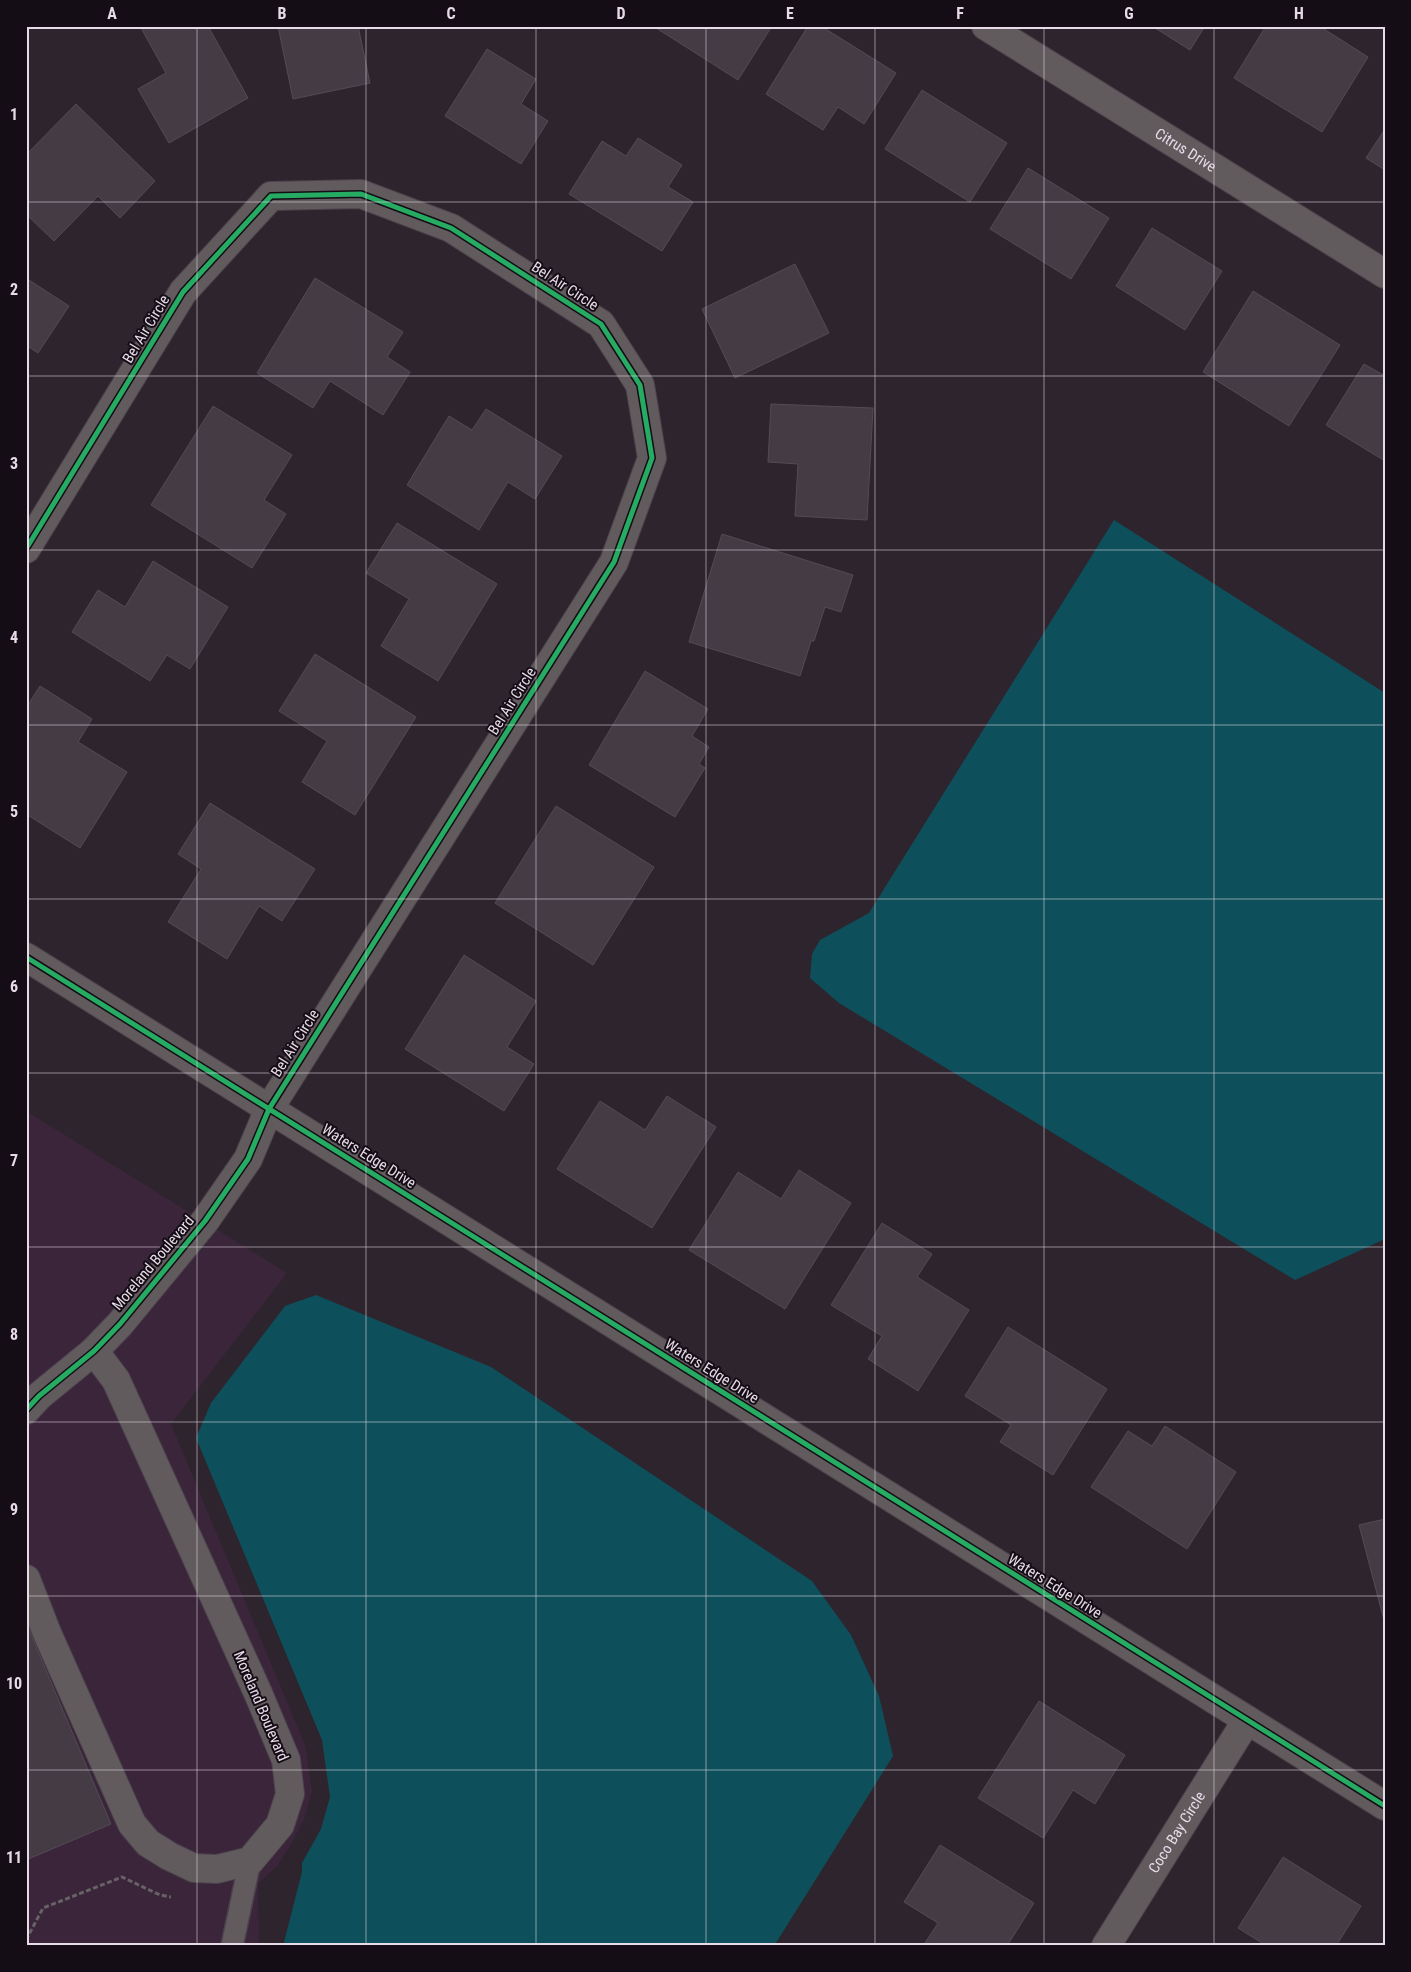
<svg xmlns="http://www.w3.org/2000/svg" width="1411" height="1972" viewBox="0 0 1411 1972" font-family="'Roboto Condensed',sans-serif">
<rect width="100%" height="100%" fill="#2e242e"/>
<!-- built -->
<polygon fill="#3a253a" points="26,1111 287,1273 171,1424 305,1745 312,1791 304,1820 291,1844 278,1865 258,1884 259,1946 26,1946"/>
<!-- water -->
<g fill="#0d505b">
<polygon points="1114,520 1385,693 1385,1239 1295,1280 839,1003 810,978 812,954 820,940 869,913"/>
<polygon points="316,1295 491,1367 812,1581 851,1635 879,1696 893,1756 774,1946 283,1946 302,1872 302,1863 321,1829 330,1797 322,1740 196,1438 211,1403 285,1306"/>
</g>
<!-- building -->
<g fill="#453b45" stroke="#534b53">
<polygon points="140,26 208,26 248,98 169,143 138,89 166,73"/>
<polygon points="278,26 358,26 370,83 293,99"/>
<polygon points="653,26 772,26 738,80"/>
<polygon points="808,26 821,26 896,73 864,124 838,107 823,130 766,94"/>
<polygon points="1152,26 1205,26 1190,50"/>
<polygon points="1266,26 1326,26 1324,29 1368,57 1322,132 1234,78"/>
<polygon points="487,49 536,79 521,104 548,121 521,164 445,116"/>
<polygon points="922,90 1007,143 970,202 885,149"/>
<polygon points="76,104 155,181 120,218 98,196 54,241 26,214 26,155"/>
<polygon points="1385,129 1385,170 1366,158"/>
<polygon points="638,138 682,165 668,187 693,202 662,251 569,194 602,141 626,156"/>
<polygon points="1028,168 1109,218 1071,279 990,229"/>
<polygon points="1152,228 1222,271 1185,330 1116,286"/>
<polygon points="795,264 829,333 735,378 702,309"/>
<polygon points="26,278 69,306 38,353 26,345"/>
<polygon points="315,278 403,332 387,357 410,372 383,415 330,381 313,408 257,373"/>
<polygon points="1253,291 1340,345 1289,426 1203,372"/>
<polygon points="1364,364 1385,376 1385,461 1326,425"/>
<polygon points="771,404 873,408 867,520 795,516 798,464 768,462"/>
<polygon points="213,406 292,455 264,500 286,514 252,568 151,505"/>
<polygon points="486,409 562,456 535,499 508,482 479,530 407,485 449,416 472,430"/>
<polygon points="397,523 497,584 438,681 381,646 409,599 366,573"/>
<polygon points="722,534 853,575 841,612 825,607 814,641 811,641 800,676 689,642"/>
<polygon points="153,561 228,607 190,669 167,655 150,681 72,632 98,590 125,607"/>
<polygon points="315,654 416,717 355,815 302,782 327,741 279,711"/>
<polygon points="645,671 708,709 692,736 709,747 699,764 705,768 675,817 589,765"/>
<polygon points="40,686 92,719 78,742 127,772 80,848 26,814 26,708"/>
<polygon points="210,803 315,869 282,921 259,906 227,959 168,922 201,869 178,854"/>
<polygon points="556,806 654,867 593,965 495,903"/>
<polygon points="464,955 536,1001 507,1047 534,1064 504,1111 405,1049"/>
<polygon points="667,1096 716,1127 652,1228 557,1169 600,1101 645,1130"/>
<polygon points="799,1170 851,1203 785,1309 689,1250 738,1172 781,1199"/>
<polygon points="882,1223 932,1254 917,1277 969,1310 918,1391 868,1359 882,1336 831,1305"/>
<polygon points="1008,1327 1107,1389 1053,1475 1000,1442 1011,1425 965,1396"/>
<polygon points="1165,1426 1236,1472 1187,1549 1091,1487 1128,1431 1152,1446"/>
<polygon points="1385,1519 1385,1624 1359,1525"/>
<polygon points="26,1623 111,1824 26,1860"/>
<polygon points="1039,1701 1125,1755 1095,1804 1073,1790 1043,1838 978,1798"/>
<polygon points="940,1845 1034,1903 1007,1946 923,1946 938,1923 904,1902"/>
<polygon points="1283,1857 1361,1906 1336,1946 1261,1946 1262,1943 1238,1928"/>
</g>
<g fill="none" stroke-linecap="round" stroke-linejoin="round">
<defs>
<polyline id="service" points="232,1946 250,1861"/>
<g id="minor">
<path id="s1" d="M986,26L1385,274"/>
<polyline points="26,549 183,292 271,196 361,194 451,228 601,324 640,385 652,458 614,562 269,1109 248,1159 205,1221 120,1324 94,1351 39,1396 26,1410"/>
<polyline points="26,1579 47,1633 132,1824 148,1843 169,1856 194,1868 217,1869 250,1861 280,1825 290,1794 286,1760 258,1693 116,1380 94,1351"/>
<path id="s2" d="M1106,1946L1247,1720"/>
</g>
<polyline id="tertiary" points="26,957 1385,1806"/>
</defs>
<!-- service casing -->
<use href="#service" stroke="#4b424b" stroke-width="24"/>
<!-- minor casing -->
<use href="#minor" stroke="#4b424b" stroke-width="30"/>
<!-- tertiary casing -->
<use href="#tertiary" stroke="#4b424b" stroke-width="30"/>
<!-- path -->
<polyline stroke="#676265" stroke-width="3" stroke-dasharray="5 2.5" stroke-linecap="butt" points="26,1940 43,1908 122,1877 160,1895 171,1897"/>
<!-- service -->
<use href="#service" stroke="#615b5e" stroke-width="21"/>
<!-- minor -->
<use href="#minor" stroke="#615b5e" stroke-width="28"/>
<!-- tertiary -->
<use href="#tertiary" stroke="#615b5e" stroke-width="28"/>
<defs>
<g id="cycleway">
<polyline points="26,549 183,292 271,196 361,194 451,228 601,324 640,385 652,458 614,562 269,1109 248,1159 205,1221 120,1324 94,1351 39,1396 26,1410"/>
<polyline points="26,957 1385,1806"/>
</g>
</defs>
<!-- cycleway casing -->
<use href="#cycleway" stroke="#140d15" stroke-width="8"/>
<!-- cycleway -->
<use href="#cycleway" stroke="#26ab63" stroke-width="5"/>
</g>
<!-- grid -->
<path fill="none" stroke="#e7dbe7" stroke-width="1" stroke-opacity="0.55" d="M197,26V1946M366,26V1946M536,26V1946M706,26V1946M875,26V1946M1044,26V1946M1214,26V1946M26,202H1385M26,376H1385M26,550H1385M26,725H1385M26,899H1385M26,1073H1385M26,1247H1385M26,1422H1385M26,1596H1385M26,1770H1385"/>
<g text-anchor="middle" stroke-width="4" stroke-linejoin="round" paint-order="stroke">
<!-- street labels -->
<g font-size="15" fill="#e7dbe7" stroke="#140d15">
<text dy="5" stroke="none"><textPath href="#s1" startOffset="235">Citrus Drive</textPath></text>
<text transform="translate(565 286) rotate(33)" y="5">Bel Air Circle</text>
<text transform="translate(146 329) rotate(-59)" y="5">Bel Air Circle</text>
<text transform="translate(512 701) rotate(-58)" y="5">Bel Air Circle</text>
<text transform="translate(295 1043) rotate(-58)" y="5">Bel Air Circle</text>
<text transform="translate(369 1156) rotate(32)" y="5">Waters Edge Drive</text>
<text transform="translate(153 1263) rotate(-50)" y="5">Moreland Boulevard</text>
<text transform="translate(712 1371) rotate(32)" y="5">Waters Edge Drive</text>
<text transform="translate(1055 1586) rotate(32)" y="5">Waters Edge Drive</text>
<text transform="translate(261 1706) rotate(67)" y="5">Moreland Boulevard</text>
<text dy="5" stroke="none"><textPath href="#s2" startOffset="134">Coco Bay Circle</textPath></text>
</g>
</g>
<!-- border -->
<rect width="1411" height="1972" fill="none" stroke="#140d15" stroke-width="55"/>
<rect x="28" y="28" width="1356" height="1916" fill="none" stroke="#e7dbe7" stroke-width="2"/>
<g font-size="16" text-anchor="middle" font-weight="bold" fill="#e7dbe7">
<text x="112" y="19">A</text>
<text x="282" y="19">B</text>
<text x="451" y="19">C</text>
<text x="621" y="19">D</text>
<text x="790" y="19">E</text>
<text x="960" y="19">F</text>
<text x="1129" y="19">G</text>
<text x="1299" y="19">H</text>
<text x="14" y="120">1</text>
<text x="14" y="295">2</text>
<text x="14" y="469">3</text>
<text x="14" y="643">4</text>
<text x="14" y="817">5</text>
<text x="14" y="992">6</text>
<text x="14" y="1166">7</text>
<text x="14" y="1340">8</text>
<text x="14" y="1515">9</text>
<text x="14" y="1689">10</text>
<text x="14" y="1863">11</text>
</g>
</svg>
